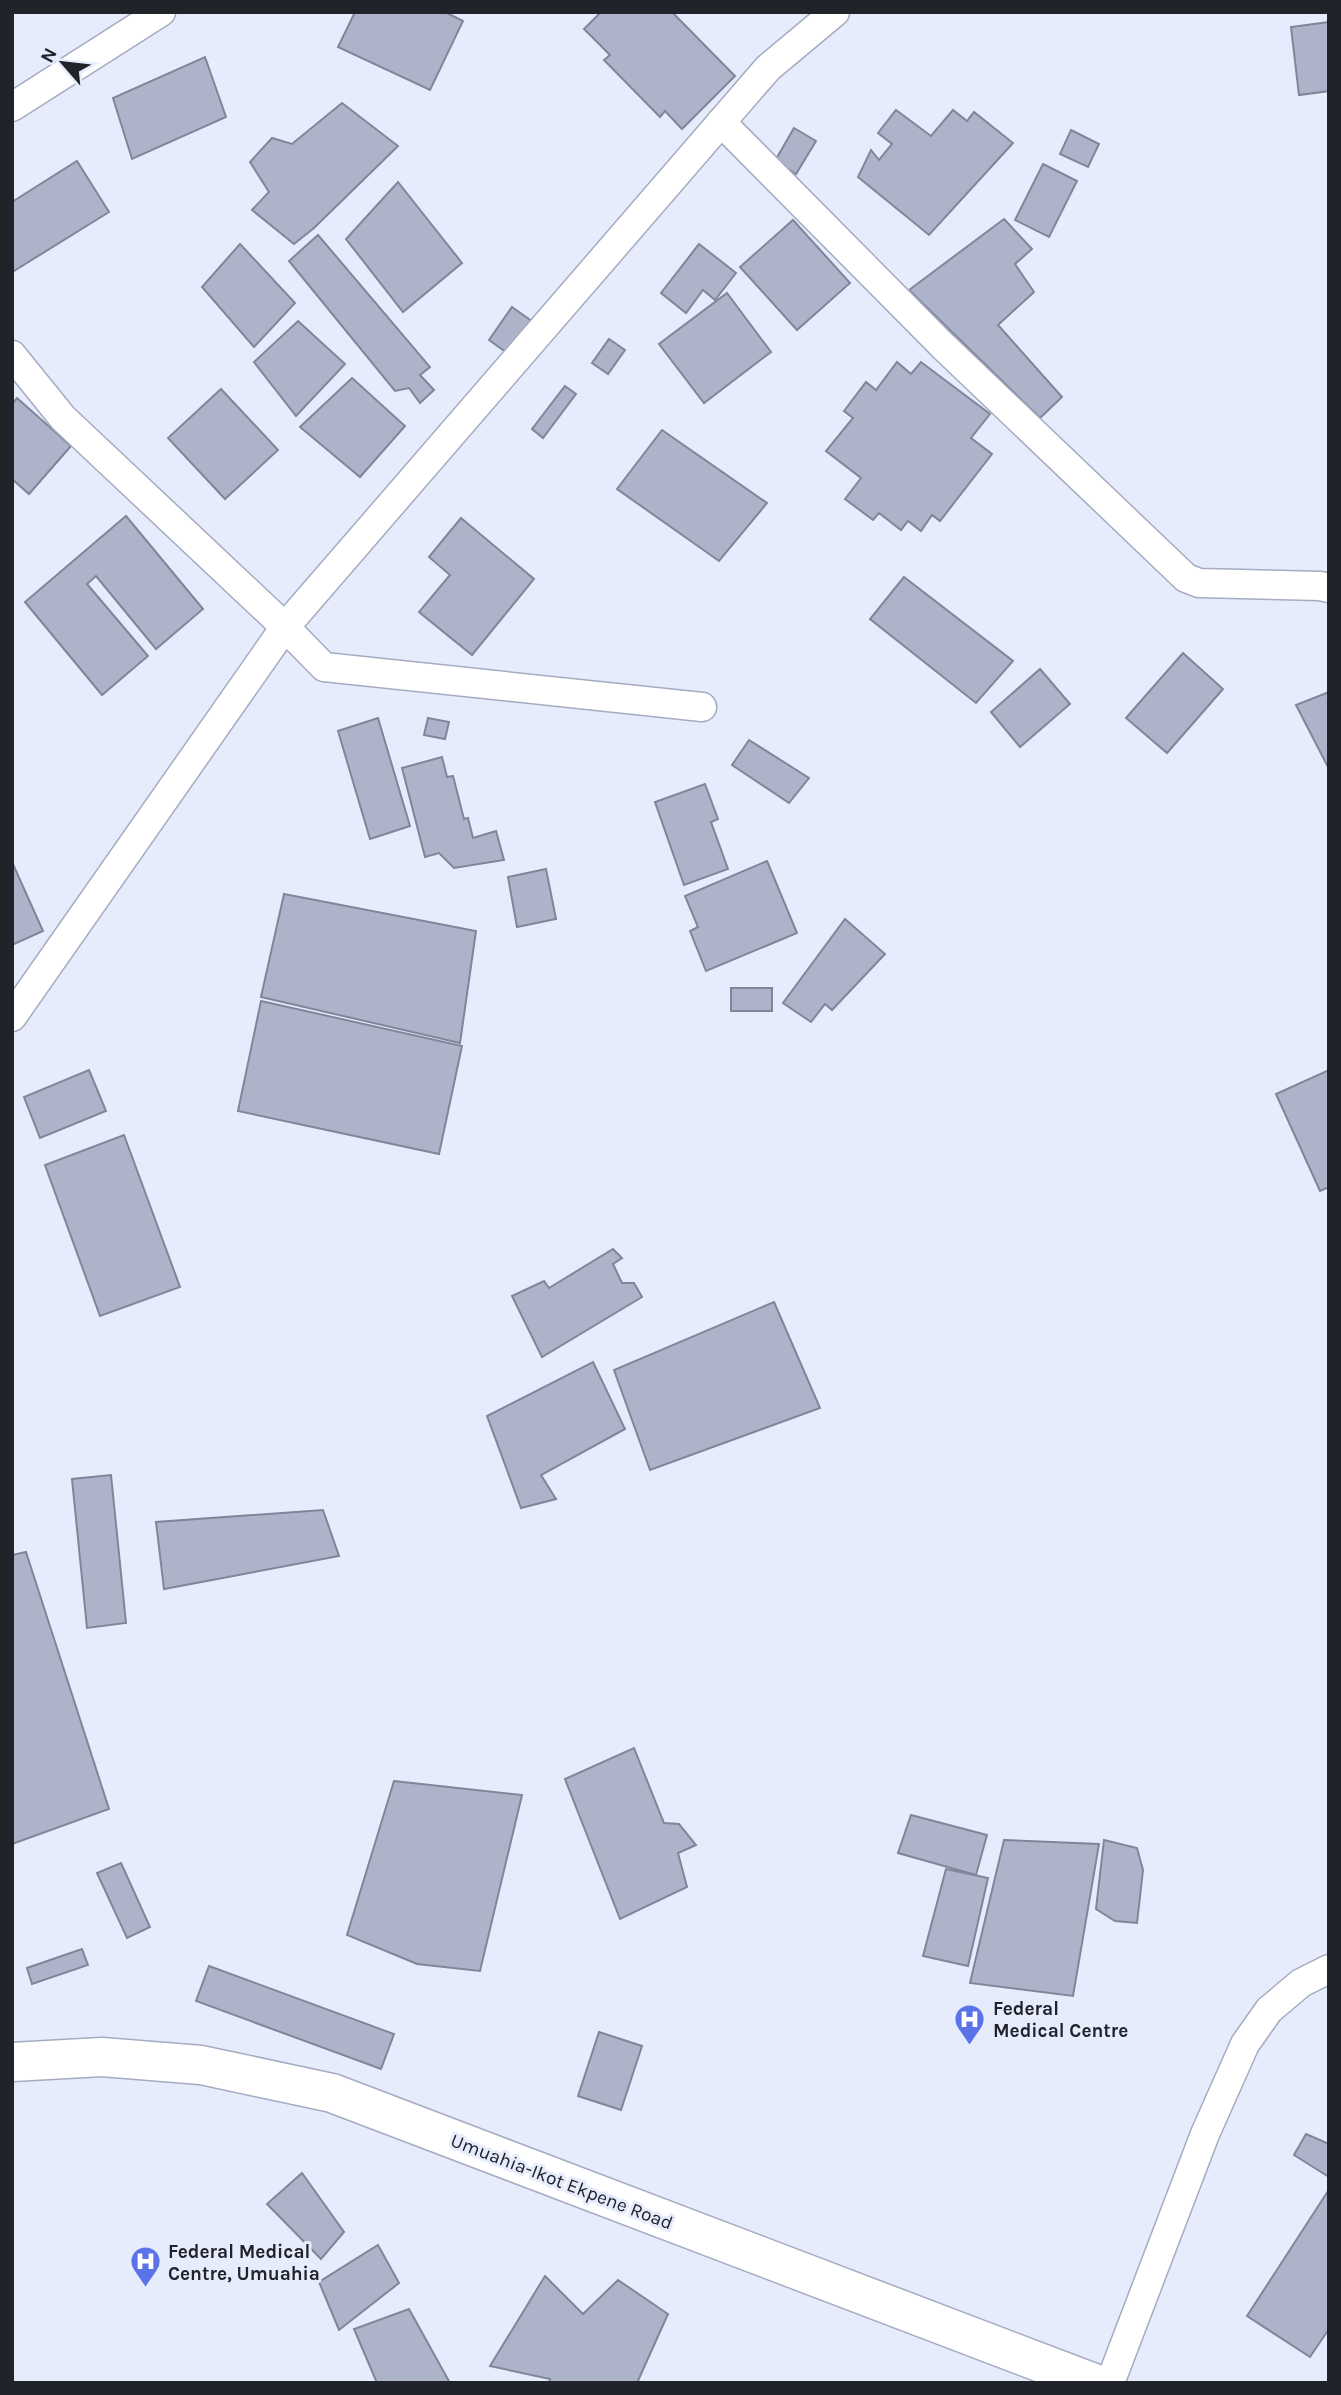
<svg xmlns="http://www.w3.org/2000/svg" width="1341" height="2395" viewBox="0 0 1341 2395" font-family="Karla,sans-serif">
<rect width="100%" height="100%" fill="#e7ecfd"/>
<!-- building -->
<g fill="#adb4c9" stroke="#80869a" stroke-width="2">
<polygon points="355,12 445,12 463,21 430,90 338,47"/>
<polygon points="601,12 672,12 735,76 682,129 665,111 660,117 604,60 610,55 584,29"/>
<polygon points="1329,22 1329,91 1299,95 1291,27"/>
<polygon points="205,57 226,117 132,159 113,98"/>
<polygon points="342,103 398,146 314,228 294,244 252,210 269,192 250,162 272,138 292,144"/>
<polygon points="896,110 931,136 953,110 967,121 974,112 1013,143 929,235 858,177 871,150 879,160 892,144 878,133"/>
<polygon points="794,128 816,141 796,174 775,161"/>
<polygon points="1071,130 1099,144 1088,167 1060,154"/>
<polygon points="77,161 109,212 14,271 12,268 12,202"/>
<polygon points="1043,164 1077,181 1049,237 1015,220"/>
<polygon points="398,182 462,263 403,312 346,239"/>
<polygon points="1004,219 1032,249 1015,264 1034,292 998,325 1062,397 1040,418 909,290"/>
<polygon points="793,220 850,283 797,330 740,267"/>
<polygon points="318,235 430,367 420,375 434,390 420,403 409,388 395,391 289,261"/>
<polygon points="240,244 295,303 254,347 202,287"/>
<polygon points="699,244 736,273 715,300 703,290 686,313 661,293"/>
<polygon points="727,293 771,352 704,403 659,344"/>
<polygon points="512,307 533,322 510,355 489,340"/>
<polygon points="298,321 345,364 296,416 254,362"/>
<polygon points="609,339 625,350 608,374 592,363"/>
<polygon points="897,362 911,374 921,362 990,414 971,438 992,454 940,521 932,515 921,531 908,521 901,530 879,513 873,520 845,499 861,478 826,451 853,418 844,411 866,382 876,390"/>
<polygon points="352,378 405,426 360,477 300,427"/>
<polygon points="565,386 576,394 543,438 532,429"/>
<polygon points="221,389 278,450 225,499 168,438"/>
<polygon points="17,398 71,446 29,494 12,479 12,404"/>
<polygon points="662,430 767,503 719,561 617,489"/>
<polygon points="126,516 203,609 156,649 96,576 87,584 148,656 102,695 25,602"/>
<polygon points="461,518 534,579 472,655 419,612 450,575 429,557"/>
<polygon points="904,577 1013,661 976,703 870,619"/>
<polygon points="1183,653 1223,689 1167,753 1126,718"/>
<polygon points="1040,669 1070,704 1020,747 991,712"/>
<polygon points="1329,692 1329,769 1296,705"/>
<polygon points="378,718 410,826 370,839 338,731"/>
<polygon points="428,718 449,722 445,739 424,735"/>
<polygon points="749,740 809,778 789,803 732,765"/>
<polygon points="442,757 447,777 453,776 464,819 468,818 473,838 496,831 504,860 454,868 439,853 425,857 402,768"/>
<polygon points="705,784 718,819 711,822 728,869 684,885 655,802"/>
<polygon points="767,861 797,933 706,971 690,931 698,927 685,896"/>
<polygon points="12,862 43,931 12,945"/>
<polygon points="546,869 556,919 517,927 508,877"/>
<polygon points="284,894 476,931 460,1043 261,997"/>
<polygon points="845,919 885,954 832,1010 825,1004 811,1022 783,1003"/>
<rect x="731" y="988" width="41" height="23"/>
<polygon points="261,1001 462,1046 439,1154 238,1111"/>
<polygon points="89,1070 106,1111 40,1138 24,1097"/>
<polygon points="1329,1070 1329,1187 1320,1191 1276,1094"/>
<polygon points="124,1135 180,1287 100,1316 45,1165"/>
<polygon points="613,1249 622,1258 613,1264 622,1283 634,1283 642,1297 542,1357 512,1296 544,1281 549,1288"/>
<polygon points="774,1302 820,1408 650,1470 614,1370"/>
<polygon points="593,1362 625,1429 541,1475 556,1499 521,1508 487,1416"/>
<polygon points="111,1475 126,1623 87,1628 72,1479"/>
<polygon points="323,1510 339,1556 164,1589 156,1522"/>
<polygon points="26,1552 109,1809 12,1844 12,1555"/>
<polygon points="634,1748 664,1823 679,1824 696,1845 678,1853 687,1887 620,1919 565,1779"/>
<polygon points="394,1781 522,1795 480,1971 417,1964 347,1935"/>
<polygon points="911,1815 987,1835 976,1875 898,1853"/>
<polygon points="1004,1840 1099,1844 1073,1996 970,1983"/>
<polygon points="1104,1840 1137,1848 1143,1870 1137,1923 1115,1921 1096,1909"/>
<polygon points="121,1863 150,1927 127,1938 97,1873"/>
<polygon points="946,1869 988,1878 968,1966 923,1956"/>
<polygon points="82,1949 88,1965 32,1984 27,1968"/>
<polygon points="209,1966 394,2034 381,2069 196,2001"/>
<polygon points="599,2032 642,2046 621,2110 578,2096"/>
<polygon points="1306,2134 1329,2144 1329,2177 1294,2155"/>
<polygon points="302,2173 344,2232 321,2259 267,2204"/>
<polygon points="1328,2191 1329,2329 1310,2357 1247,2316"/>
<polygon points="378,2245 399,2283 339,2330 319,2282"/>
<polygon points="545,2276 583,2314 618,2280 668,2314 637,2383 549,2383 550,2379 490,2366"/>
<polygon points="409,2309 450,2383 377,2383 354,2329"/>
</g>
<g fill="none" stroke-linecap="round" stroke-linejoin="round">
<defs>
<g id="street">
<polyline points="12,107 161,12"/>
<polyline points="721,122 943,346 1186,578 1199,583 1320,586 1329,588"/>
<polyline points="12,355 63,418 285,627 324,667 702,707"/>
<polyline points="12,1017 285,627 768,68 835,12"/>
<polyline points="1110,2383 1205,2134 1245,2044 1269,2010 1301,1983 1329,1969"/>
</g>
<polyline id="secondary" points="12,2062 102,2057 201,2065 332,2093 1094,2383"/>
</defs>
<!-- street casing -->
<use href="#street" stroke="#a5abc0" stroke-width="31"/>
<!-- secondary casing -->
<use href="#secondary" stroke="#a5abc0" stroke-width="41"/>
<!-- street -->
<use href="#street" stroke="#fff" stroke-width="28"/>
<!-- secondary -->
<use href="#secondary" stroke="#fff" stroke-width="38"/>
</g>
<!-- icons -->
<defs>
<symbol id="hospital-pin" viewBox="-11 -11 22 30"><path d="M0 17L-7.5 6A9.5 9.5 0 1 1 7.5 6Z" fill="#5a73e9" stroke="#e7ecfd"/><path d="M-5-5h3v3.5h4V-5h3V5h-3V1.5h-4V5h-3Z" fill="#fff"/></symbol>
</defs>
<g fill-rule="evenodd">
<use href="#hospital-pin" x="952" y="2002" width="35" height="47"/>
<use href="#hospital-pin" x="128" y="2244" width="35" height="47"/>
</g>
<g text-anchor="middle" stroke-width="6" stroke-linejoin="round" paint-order="stroke">
<!-- poi labels -->
<g font-size="19" font-weight="bold" fill="#20232a" stroke="#e7ecfd" text-anchor="start">
<text x="993" y="2015">Federal<tspan x="993" dy="22">Medical Centre</tspan></text>
<text x="168" y="2258">Federal Medical<tspan x="168" dy="22">Centre, Umuahia</tspan></text>
</g>
<!-- street labels -->
<g font-size="19" fill="#20232a" stroke="#e7ecfd">
<text transform="translate(562 2181) rotate(21)" y="7">Umuahia-Ikot Ekpene Road</text>
</g>
</g>
<!-- border -->
<rect width="1341" height="2395" fill="none" stroke="#20232a" stroke-width="28"/>
<!-- north arrow -->
<g transform="translate(63 63) rotate(298)" stroke="#e7ecfd" stroke-width="5" paint-order="stroke">
<path d="M0-5L12 26L0 18L-12 26Z" fill="#20232a"/>
<text y="-10" font-size="19" font-weight="bold" text-anchor="middle" fill="#20232a">N</text>
</g>
</svg>
